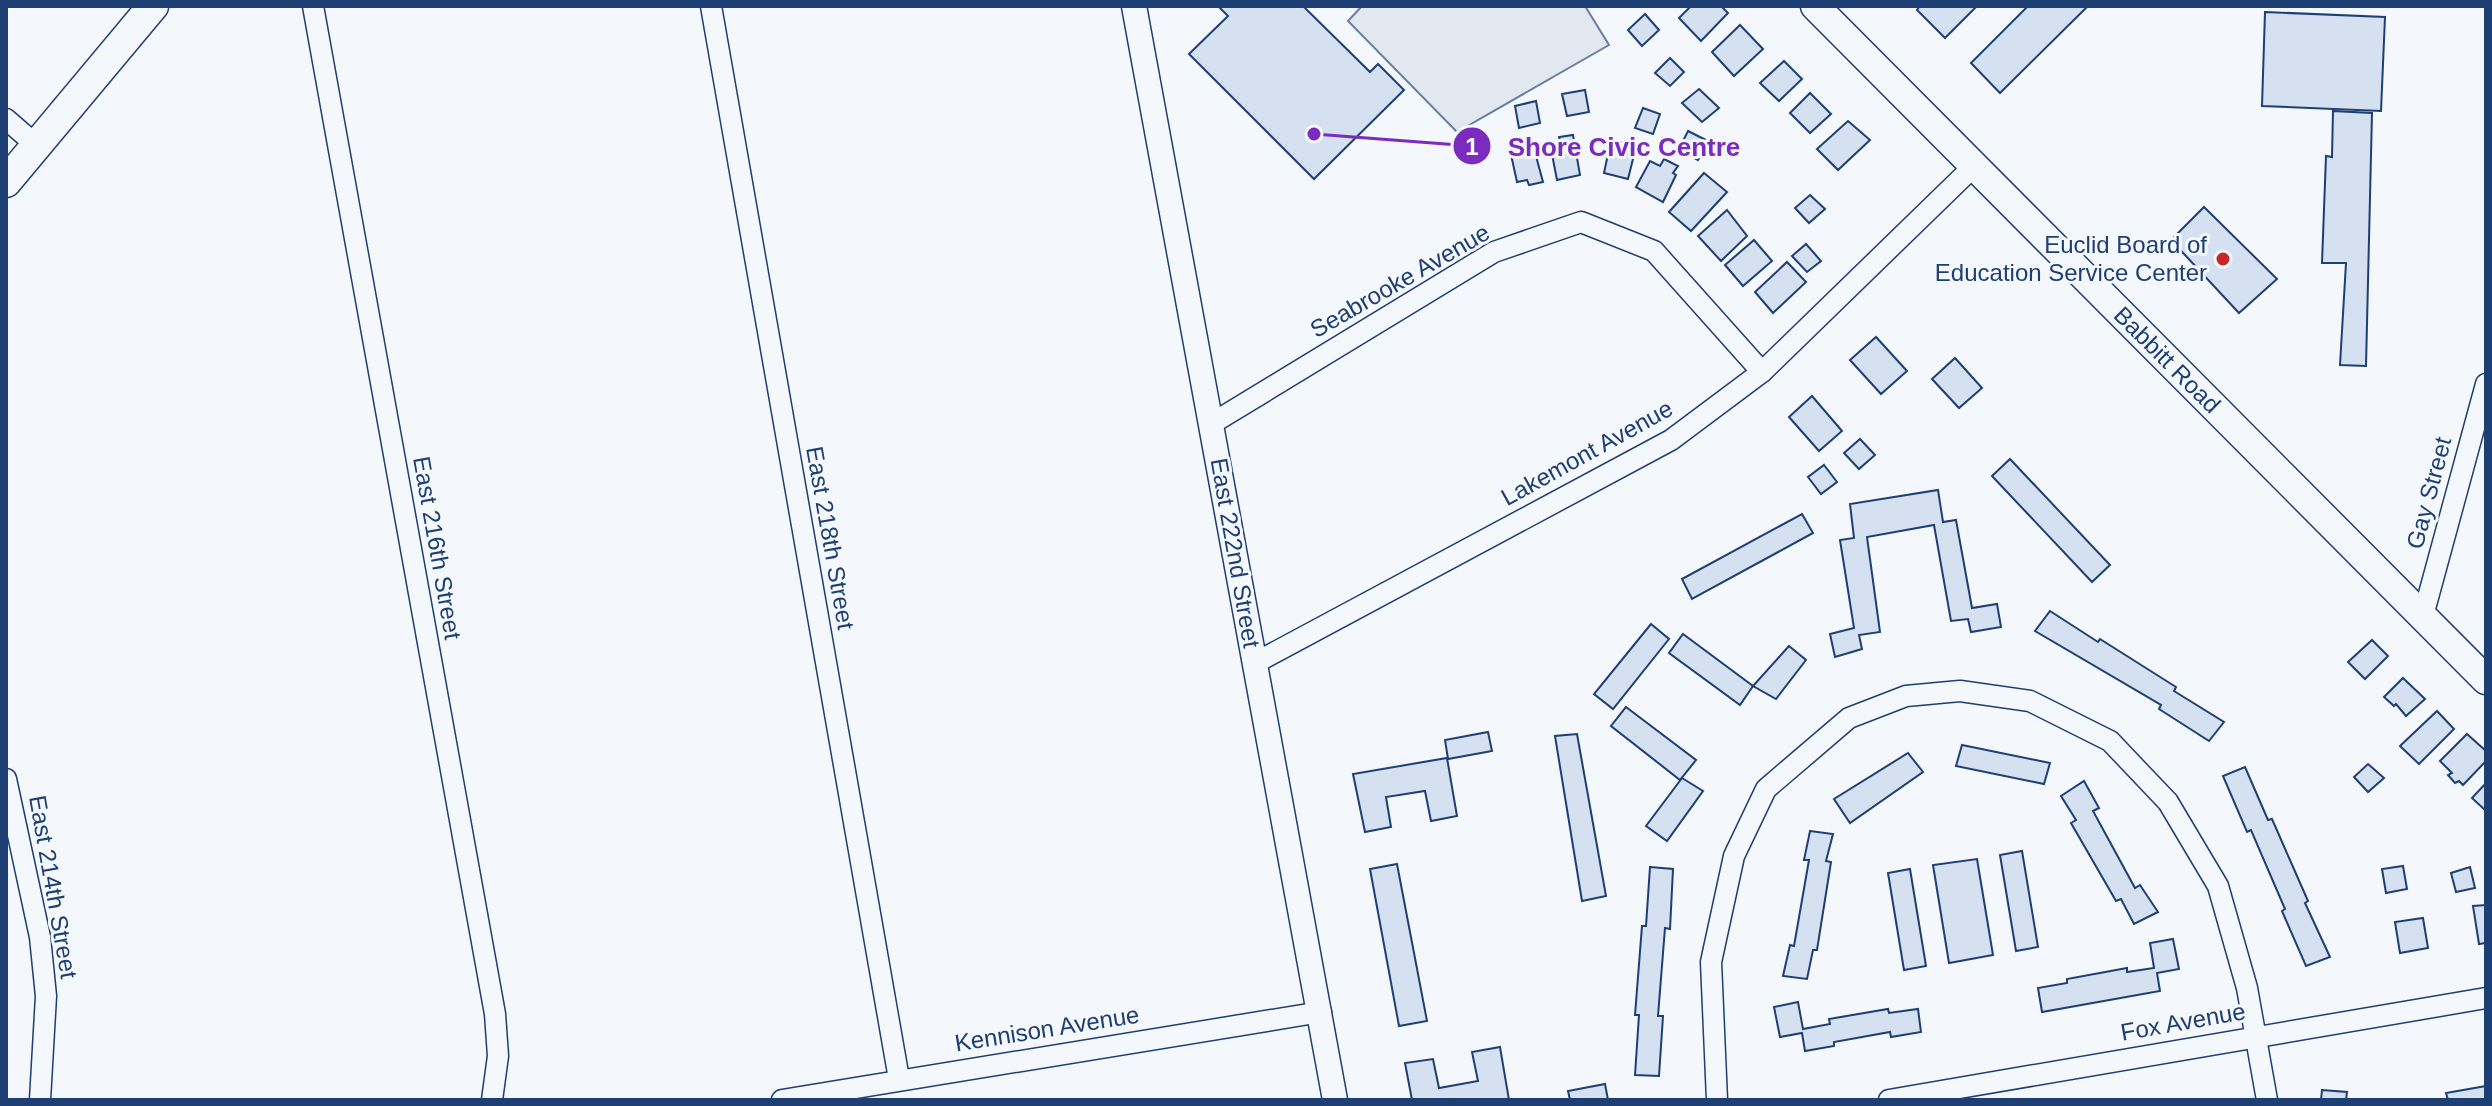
<svg xmlns="http://www.w3.org/2000/svg" width="2492" height="1106" viewBox="0 0 2492 1106" font-family="Helvetica,sans-serif">
<rect width="100%" height="100%" fill="#f4f7fb"/>
<!-- parking -->
<polygon fill="#e3e8f0" stroke="#687fa3" stroke-width="2" points="1362,6 1585,6 1609,45 1457,132 1348,21"/>
<!-- building -->
<g fill="#d5e0f0" stroke="#1d3f73" stroke-width="2">
<polygon points="1218,6 1303,6 1370,72 1378,64 1404,90 1314,179 1189,54 1228,16"/>
<polygon points="1691,6 1721,6 1728,13 1701,41 1679,18"/>
<polygon points="1920,6 1977,6 1945,38 1917,10"/>
<polygon points="2028,6 2088,6 2000,93 1971,63"/>
<polygon points="2265,12 2385,17 2381,111 2262,106"/>
<polygon points="1645,14 1659,30 1642,46 1628,30"/>
<polygon points="1740,25 1763,49 1734,76 1712,52"/>
<polygon points="1670,58 1684,72 1670,86 1655,73"/>
<polygon points="1784,61 1802,79 1779,101 1760,83"/>
<polygon points="1699,89 1719,108 1702,122 1682,103"/>
<polygon points="1585,90 1589,112 1567,116 1562,94"/>
<polygon points="1810,93 1831,114 1810,133 1790,113"/>
<polygon points="1536,101 1540,123 1519,128 1515,106"/>
<polygon points="1643,108 1660,114 1653,134 1635,128"/>
<polygon points="2333,111 2372,113 2366,366 2340,365 2346,263 2322,263 2326,156 2332,157"/>
<polygon points="1848,121 1870,140 1838,170 1817,149"/>
<polygon points="1688,131 1708,141 1698,160 1679,149"/>
<polygon points="1573,135 1580,175 1557,180 1550,144 1560,141 1559,137"/>
<polygon points="1611,140 1624,143 1621,152 1634,155 1628,179 1604,173"/>
<polygon points="1529,142 1530,146 1533,145 1543,182 1529,185 1527,180 1517,182 1510,150"/>
<polygon points="1664,159 1678,166 1673,173 1676,175 1663,202 1636,187 1650,161 1660,166"/>
<polygon points="1704,173 1727,192 1691,231 1669,212"/>
<polygon points="1810,195 1825,209 1809,223 1795,208"/>
<polygon points="2204,207 2277,279 2239,313 2171,240"/>
<polygon points="1727,210 1747,236 1721,261 1698,236"/>
<polygon points="1754,240 1772,261 1743,286 1725,265"/>
<polygon points="1806,244 1821,261 1807,272 1792,256"/>
<polygon points="1787,262 1806,282 1773,313 1755,292"/>
<polygon points="1876,337 1907,371 1881,394 1850,360"/>
<polygon points="1955,358 1982,388 1959,408 1932,379"/>
<polygon points="1812,396 1842,431 1819,451 1789,417"/>
<polygon points="1860,439 1875,455 1859,469 1844,453"/>
<polygon points="2010,459 2110,565 2092,582 1992,476"/>
<polygon points="1824,465 1837,482 1821,494 1808,477"/>
<polygon points="1938,490 1943,522 1956,520 1972,608 1997,604 2001,627 1971,632 1968,619 1951,621 1934,525 1867,537 1880,632 1859,635 1862,649 1835,657 1830,634 1854,628 1840,540 1854,538 1850,504"/>
<polygon points="1802,514 1813,533 1692,599 1682,579"/>
<polygon points="2050,611 2098,642 2100,639 2176,687 2174,691 2224,722 2209,741 2159,709 2161,705 2035,631"/>
<polygon points="1651,624 1669,639 1613,709 1594,694"/>
<polygon points="1683,634 1753,686 1740,705 1669,653"/>
<polygon points="2372,640 2388,656 2365,679 2348,662"/>
<polygon points="1789,646 1806,660 1776,699 1753,686"/>
<polygon points="2403,678 2425,699 2406,716 2396,704 2394,706 2384,697"/>
<polygon points="1626,707 1696,760 1680,780 1611,726"/>
<polygon points="2437,711 2454,729 2419,764 2400,746"/>
<polygon points="1488,732 1492,751 1448,759 1445,740"/>
<polygon points="1577,734 1606,896 1582,901 1555,736"/>
<polygon points="2467,734 2486,751 2486,761 2463,785 2459,781 2455,783 2448,775 2452,773 2440,761"/>
<polygon points="1962,745 2050,763 2044,784 1956,766"/>
<polygon points="1908,753 1923,772 1850,823 1834,799"/>
<polygon points="1447,758 1457,816 1431,821 1425,791 1386,797 1391,827 1365,832 1353,774"/>
<polygon points="2368,764 2384,778 2368,792 2354,777"/>
<polygon points="2245,767 2268,820 2272,819 2308,901 2305,903 2330,957 2306,966 2282,911 2285,909 2251,830 2247,832 2223,776"/>
<polygon points="1682,778 1703,791 1667,841 1646,826"/>
<polygon points="2084,781 2099,808 2093,811 2135,888 2140,885 2158,912 2134,924 2121,899 2116,901 2071,823 2076,820 2061,796"/>
<polygon points="2486,783 2486,811 2472,798"/>
<polygon points="1810,831 1833,834 1826,861 1831,862 1817,950 1813,950 1807,979 1783,976 1790,945 1794,946 1809,860 1804,860"/>
<polygon points="2022,851 2038,947 2016,951 2000,855"/>
<polygon points="1977,859 1993,955 1949,963 1933,865"/>
<polygon points="1397,864 1427,1021 1399,1026 1370,869"/>
<polygon points="2403,866 2407,889 2386,893 2382,869"/>
<polygon points="1650,867 1673,869 1670,929 1665,928 1658,1016 1663,1016 1659,1076 1635,1075 1639,1015 1635,1015 1642,926 1646,926"/>
<polygon points="2470,867 2475,888 2456,892 2451,873"/>
<polygon points="1910,869 1926,966 1904,970 1888,873"/>
<polygon points="2486,905 2486,943 2479,944 2473,906"/>
<polygon points="2423,918 2428,948 2400,953 2395,922"/>
<polygon points="2173,939 2179,969 2157,973 2160,991 2042,1012 2038,988 2067,983 2067,979 2127,968 2127,972 2154,968 2150,943"/>
<polygon points="1798,1002 1803,1029 1830,1024 1829,1019 1888,1009 1889,1013 1918,1009 1921,1032 1891,1037 1890,1032 1834,1042 1834,1046 1805,1051 1802,1033 1780,1037 1774,1007"/>
<polygon points="1500,1047 1509,1100 1412,1100 1405,1063 1433,1059 1439,1088 1478,1081 1472,1052"/>
<polygon points="1605,1084 1608,1100 1570,1100 1568,1091"/>
<polygon points="2486,1086 2486,1100 2448,1100 2446,1093"/>
<polygon points="2322,1090 2347,1092 2346,1100 2321,1100"/>
</g>
<g fill="none" stroke-linecap="round" stroke-linejoin="round">
<defs>
<g id="minor">
<polyline points="313,6 495,1014 498,1056 492,1100"/>
<polyline points="711,6 899,1079"/>
<polyline points="6,119 36,145"/>
<polyline points="1211,424 1494,252 1581,222 1654,251 1762,372"/>
<polyline points="2423,616 2486,384"/>
<polyline points="1255,663 1671,440 1762,372 1974,166"/>
<polyline points="6,779 40,937 46,996 40,1100"/>
<polyline points="782,1100 1321,1012"/>
<polyline points="1717,1100 1711,962 1734,856 1766,789 1849,718 1906,696 1960,691 2030,701 2110,741 2168,802 2218,886 2247,988 2267,1100"/>
<polyline points="1889,1100 2486,998"/>
</g>
<polyline id="tertiary" points="1134,6 1335,1100"/>
<polyline id="secondary" points="1815,6 2486,680"/>
<polyline id="primary" points="6,182 153,6"/>
</defs>
<!-- minor casing -->
<use href="#minor" stroke="#1d3f73" stroke-width="23"/>
<!-- tertiary casing -->
<use href="#tertiary" stroke="#1d3f73" stroke-width="27"/>
<!-- secondary casing -->
<use href="#secondary" stroke="#1d3f73" stroke-width="31"/>
<!-- primary casing -->
<use href="#primary" stroke="#1d3f73" stroke-width="33"/>
<!-- minor -->
<use href="#minor" stroke="#f4f7fb" stroke-width="20"/>
<!-- tertiary -->
<use href="#tertiary" stroke="#f4f7fb" stroke-width="24"/>
<!-- secondary -->
<use href="#secondary" stroke="#f4f7fb" stroke-width="28"/>
<!-- primary -->
<use href="#primary" stroke="#f4f7fb" stroke-width="30"/>
</g>
<!-- markers -->
<circle fill="#c62828" stroke="#f4f7fb" stroke-width="3" cx="2223" cy="259" r="8"/>
<g text-anchor="middle" stroke-width="6" stroke-linejoin="round" paint-order="stroke">
<!-- poi labels -->
<g font-size="24" fill="#1d3f73" stroke="#f4f7fb" text-anchor="end">
<text x="2207" y="253">Euclid Board of<tspan x="2207" dy="28">Education Service Center</tspan></text>
</g>
<!-- street labels -->
<g font-size="24" fill="#1d3f73" stroke="#f4f7fb">
<text transform="translate(1400 281) rotate(-30)" y="8">Seabrooke Avenue</text>
<text transform="translate(2167 360) rotate(45)" y="8">Babbitt Road</text>
<text transform="translate(1587 453) rotate(-29)" y="8">Lakemont Avenue</text>
<text transform="translate(2429 493) rotate(-75)" y="8">Gay Street</text>
<text transform="translate(830 538) rotate(80)" y="8">East 218th Street</text>
<text transform="translate(437 548) rotate(80)" y="8">East 216th Street</text>
<text transform="translate(1235 553) rotate(80)" y="8">East 222nd Street</text>
<text transform="translate(53 887) rotate(80)" y="8">East 214th Street</text>
<text transform="translate(2183 1022) rotate(-10)" y="8">Fox Avenue</text>
<text transform="translate(1047 1029) rotate(-9)" y="8">Kennison Avenue</text>
</g>
</g>
<!-- callouts -->
<path fill="none" stroke="#7b2cbf" stroke-width="3" d="M1314 134L1472 146"/>
<g fill="#7b2cbf" stroke="#f4f7fb" stroke-width="3">
<circle cx="1314" cy="134" r="8"/>
<circle cx="1472" cy="146" r="20"/>
</g>
<g font-size="24" text-anchor="middle" font-weight="bold" fill="#fff">
<text x="1472" y="155">1</text>
</g>
<g font-size="26" text-anchor="middle" font-weight="bold" fill="#7b2cbf" stroke="#f4f7fb" stroke-width="6" stroke-linejoin="round" paint-order="stroke">
<text x="1624" y="156">Shore Civic Centre</text>
</g>
<!-- border -->
<rect width="2492" height="1106" fill="none" stroke="#1d3f73" stroke-width="16"/>
</svg>
